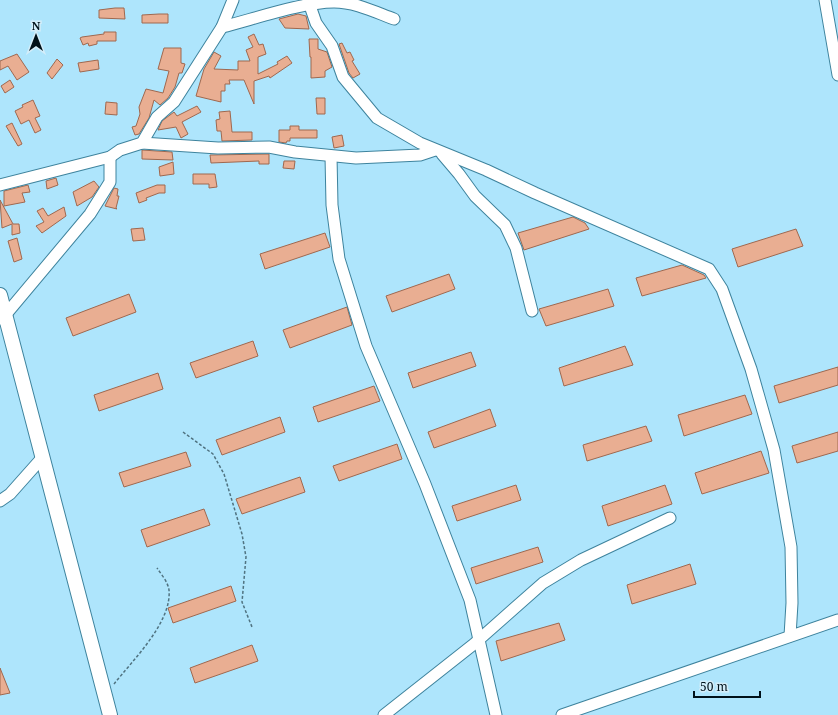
<svg xmlns="http://www.w3.org/2000/svg" width="838" height="715" viewBox="0 0 838 715" font-family="'Noto Serif',serif">
<rect width="100%" height="100%" fill="#aee5fc"/>
<!-- building -->
<g fill="#e9ae92" stroke="#9f684f">
<polygon points="115,8 124,8 125,19 99,18 99,10"/>
<polygon points="159,14 168,14 168,23 142,23 142,15"/>
<polygon points="298,14 306,16 309,29 285,28 279,19"/>
<polygon points="104,32 116,32 116,41 97,41 97,44 89,46 88,43 83,45 80,38 82,37 104,34"/>
<polygon points="254,34 259,45 263,44 266,54 258,57 258,74 278,64 277,62 287,56 292,63 270,78 269,76 254,81 254,104 244,80 229,80 230,84 225,84 225,91 221,91 221,102 196,96 204,69 214,52 221,56 214,69 238,70 238,61 250,61 246,50 253,47 248,37"/>
<polygon points="309,39 318,39 318,49 327,52 332,67 325,71 325,77 311,78 311,57 310,57"/>
<polygon points="342,43 347,53 350,52 354,60 352,61 360,74 353,78 349,73 339,44"/>
<polygon points="164,48 181,48 181,63 185,64 182,73 179,73 175,87 168,98 160,105 154,100 149,118 139,134 135,135 132,127 136,126 140,114 139,107 146,89 163,93 169,71 158,69"/>
<polygon points="17,54 29,72 17,80 8,66 0,70 0,61"/>
<polygon points="57,59 63,65 52,79 47,73"/>
<polygon points="98,60 99,69 80,72 78,63"/>
<polygon points="10,80 14,87 5,93 1,86"/>
<polygon points="316,98 325,98 325,114 317,114"/>
<polygon points="33,100 40,116 35,118 41,130 35,133 29,120 21,124 15,111 23,107 22,105"/>
<polygon points="106,102 117,103 117,115 105,114"/>
<polygon points="197,106 201,112 182,122 188,134 181,138 176,127 158,130 162,121 174,112 177,116"/>
<polygon points="230,111 232,132 252,132 252,140 222,141 221,131 217,131 216,120 220,119 219,112"/>
<polygon points="12,123 22,144 18,146 6,126"/>
<polygon points="290,126 299,126 299,130 317,130 317,138 290,138 290,141 287,141 286,143 279,142 279,130 290,130"/>
<polygon points="342,135 344,146 334,148 332,137"/>
<polygon points="142,150 172,152 173,160 142,159"/>
<polygon points="269,154 269,164 259,164 259,161 211,163 210,155"/>
<polygon points="284,161 295,161 294,169 283,168"/>
<polygon points="173,162 174,174 160,176 159,167"/>
<polygon points="193,174 215,174 217,187 209,188 209,184 193,184"/>
<polygon points="56,178 58,185 47,189 46,181"/>
<polygon points="94,181 99,187 92,197 77,206 73,192"/>
<polygon points="28,185 30,192 22,193 25,202 4,206 4,191"/>
<polygon points="157,185 165,185 165,193 159,193 146,198 147,200 139,203 136,193"/>
<polygon points="114,188 118,189 117,196 119,196 116,208 117,209 105,206"/>
<polygon points="0,200 13,224 19,224 20,233 12,235 12,224 2,228"/>
<polygon points="64,207 66,216 42,233 36,226 44,222 37,211 43,208 48,216"/>
<polygon points="573,217 585,223 589,229 524,250 518,233"/>
<polygon points="143,228 145,240 133,241 131,229"/>
<polygon points="796,229 803,246 738,267 732,249"/>
<polygon points="325,233 330,247 265,269 260,254"/>
<polygon points="17,238 22,259 14,262 8,241"/>
<polygon points="682,265 704,275 706,278 642,296 636,278"/>
<polygon points="449,274 455,289 392,312 386,296"/>
<polygon points="608,289 614,306 546,326 539,309"/>
<polygon points="129,294 136,312 73,336 66,318"/>
<polygon points="347,307 352,325 290,348 283,330"/>
<polygon points="253,341 258,356 196,378 190,363"/>
<polygon points="625,346 633,365 564,386 559,368"/>
<polygon points="471,352 476,366 413,388 408,373"/>
<polygon points="838,367 838,385 779,403 774,386"/>
<polygon points="158,373 163,389 99,411 94,395"/>
<polygon points="374,386 380,401 318,422 313,407"/>
<polygon points="745,395 752,414 684,436 678,415"/>
<polygon points="490,409 496,426 434,448 428,432"/>
<polygon points="280,417 285,432 222,455 216,440"/>
<polygon points="646,426 652,441 587,461 583,445"/>
<polygon points="838,432 838,451 797,463 792,446"/>
<polygon points="397,444 402,459 339,481 333,466"/>
<polygon points="761,451 769,473 702,494 695,473"/>
<polygon points="186,452 191,466 124,487 119,473"/>
<polygon points="300,477 305,492 242,514 236,499"/>
<polygon points="516,485 521,500 457,521 452,506"/>
<polygon points="665,485 672,504 608,526 602,506"/>
<polygon points="204,509 210,525 147,547 141,530"/>
<polygon points="538,547 543,562 476,584 471,568"/>
<polygon points="690,564 696,584 632,604 627,585"/>
<polygon points="231,586 236,601 173,623 168,608"/>
<polygon points="559,623 565,640 501,661 496,641"/>
<polygon points="252,645 258,661 195,683 190,668"/>
<polygon points="0,668 10,693 0,695"/>
</g>
<g fill="none" stroke-linecap="round" stroke-linejoin="round">
<defs>
<g id="minor">
<polyline points="308,0 316,23 332,46 343,77 377,118 420,143 486,170 535,193 709,269 722,289 751,369 774,450 791,547 792,603 790,636"/>
<polyline points="825,0 838,75"/>
<path d="M222,27C254,19 303,2 334,2C355,2 375,12 394,19"/>
<polyline points="142,143 218,148 269,147 295,152 356,158 420,155 435,150"/>
<polyline points="442,154 459,174 475,196 505,225 516,248 532,311"/>
<polyline points="331,156 332,205 339,259 366,346 425,484 470,600 496,715"/>
<polyline points="0,185 110,157 120,150 142,143 157,117 174,102 222,27 233,0"/>
<polyline points="2,319 90,214 110,182 110,157"/>
<polyline points="0,501 10,494 42,458"/>
<polyline points="384,715 474,644 543,583 581,560 670,518"/>
<polyline points="562,715 838,620"/>
</g>
<polyline id="major" points="0,295 110,715"/>
</defs>
<!-- minor casing -->
<use href="#minor" stroke="#3e839d" stroke-width="13"/>
<!-- major casing -->
<use href="#major" stroke="#3e839d" stroke-width="16"/>
<!-- path -->
<g stroke="#507381" stroke-width="1.5" stroke-dasharray="3 2" stroke-linecap="butt">
<polyline points="183,432 213,454 224,474 242,534 246,557 242,602 252,627"/>
<path d="M114,684C133,660 172,622 169,590C168,582 161,574 157,568"/>
</g>
<!-- minor -->
<use href="#minor" stroke="#fff" stroke-width="11"/>
<!-- major -->
<use href="#major" stroke="#fff" stroke-width="14"/>
</g>
<!-- north arrow -->
<g transform="translate(36 36)" stroke="#d3edf9" stroke-width="3" paint-order="stroke">
<path d="M0-3L7 15L0 10L-7 15Z" fill="#001119"/>
<text y="-6" font-size="11" font-weight="bold" text-anchor="middle" fill="#001119">N</text>
</g>
<!-- scale -->
<path d="M694 691v6h66v-6" fill="none" stroke="#001119" stroke-width="2"/>
<text x="700" y="691" font-size="12" fill="#001119" stroke="#d3edf9" stroke-width="3" paint-order="stroke">50 m</text>
</svg>
